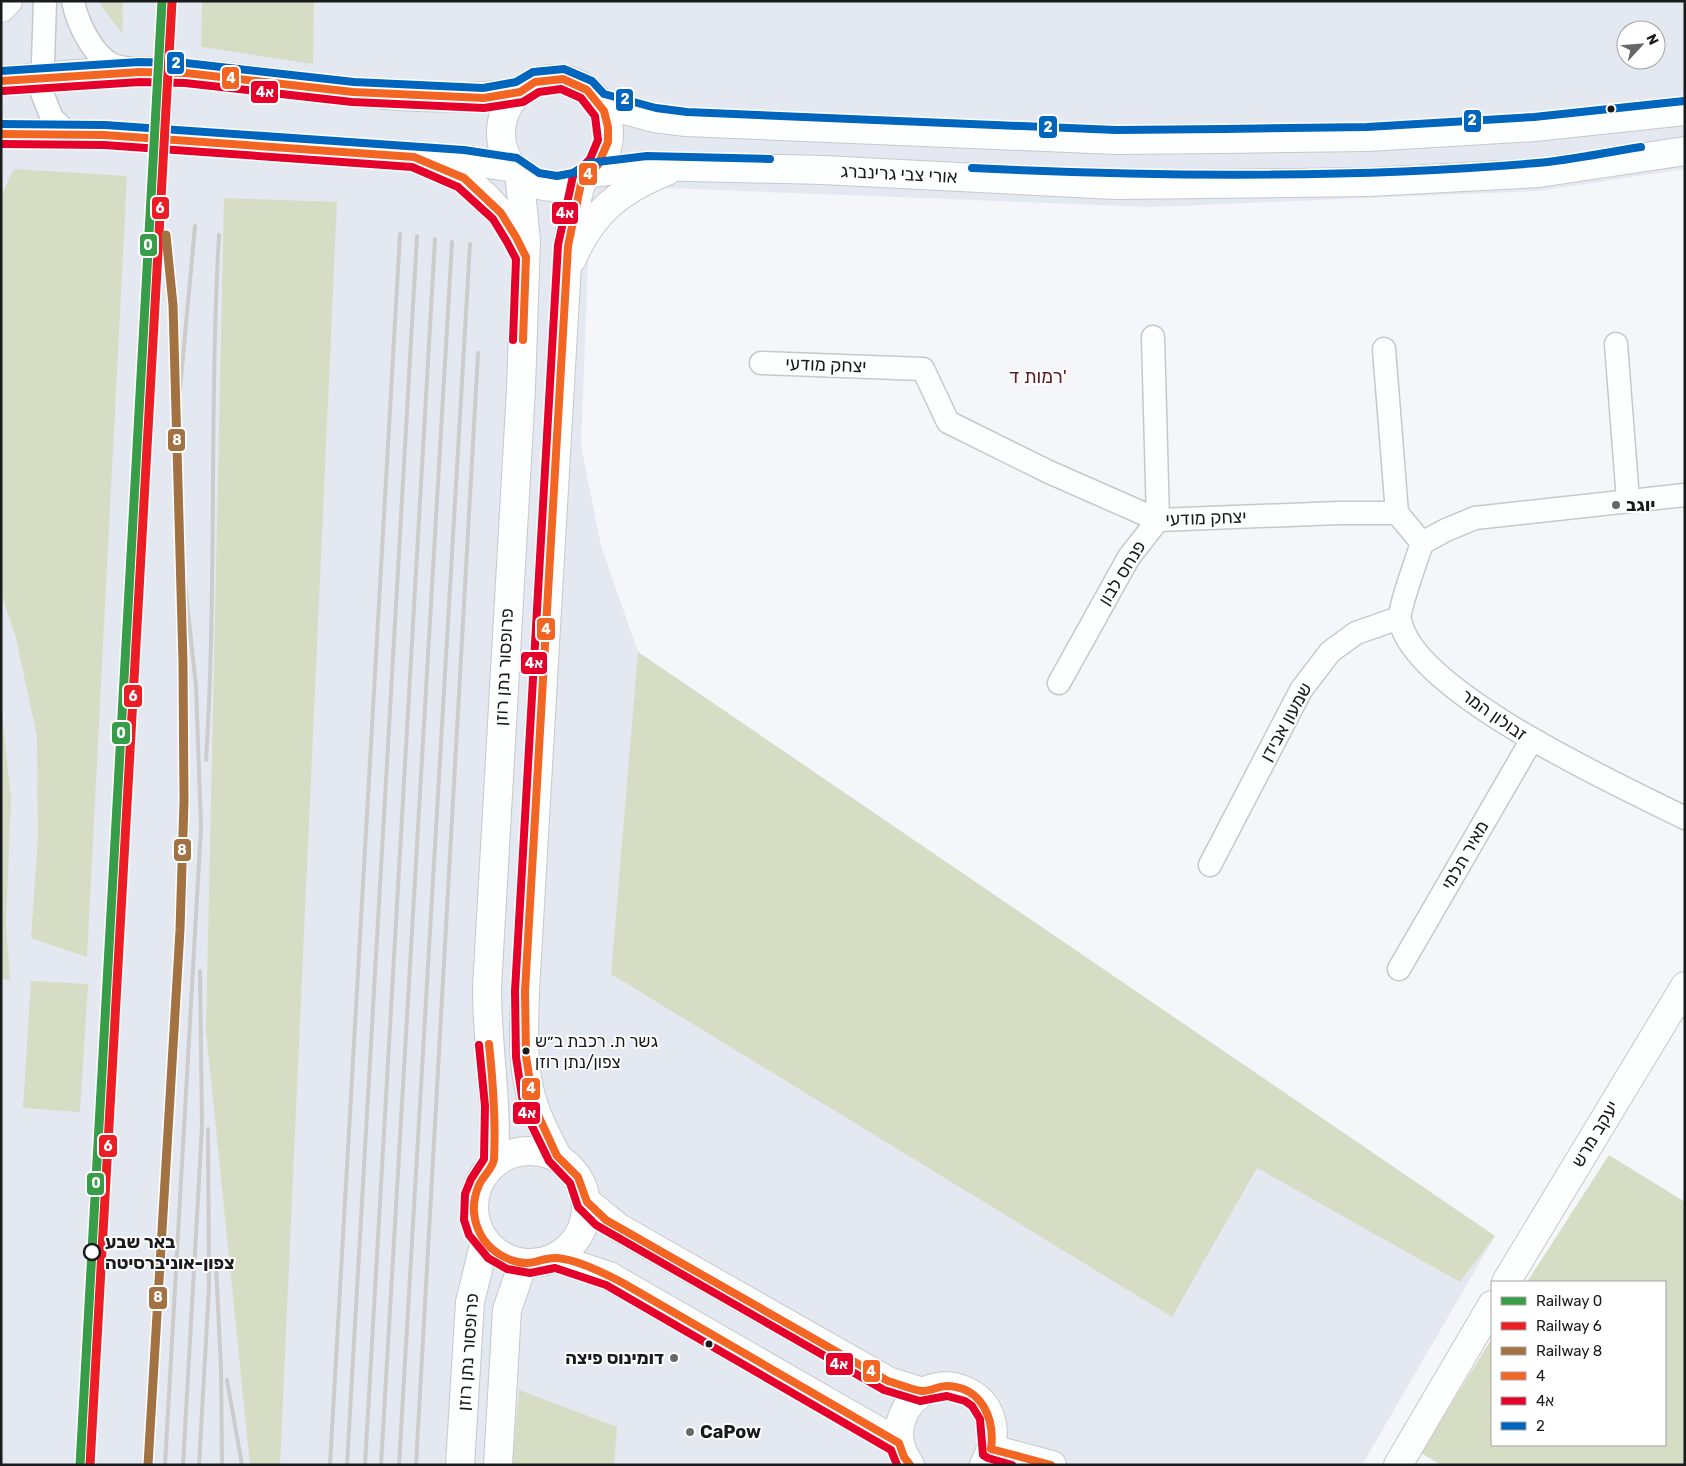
<svg xmlns="http://www.w3.org/2000/svg" width="1686" height="1466" viewBox="0 0 1686 1466" font-family="Rubik,'Noto Sans Hebrew',sans-serif">
<rect width="100%" height="100%" fill="#f4f6f9"/>
<!-- built -->
<path fill="#e4e8f0" fill-rule="evenodd" d="M1,1H1685V169L1538,191L1151,207L617,186L588,260L581,446L601,546L638,652L1495,1236L1362,1465H1ZM1626,30H1656V60H1626Z"/>
<!-- green -->
<g fill="#d7ddc4">
<polygon points="100,1 123,1 122,33 101,6"/>
<polygon points="202,1 314,1 313,64 201,47"/>
<polygon points="14,169 127,176 87,957 31,938 38,837 37,736 16,638 1,593 1,196"/>
<polygon points="224,198 337,202 280,1465 250,1465 206,1030"/>
<polygon points="638,652 1495,1236 1460,1282 1257,1168 1172,1317 611,974"/>
<polygon points="1,704 11,798 6,924 10,980 1,979"/>
<polygon points="31,981 88,984 80,1112 23,1108"/>
<polygon points="1609,1155 1685,1202 1685,1465 1441,1465 1421,1453 1492,1338 1492,1445 1665,1445 1665,1282 1527,1282"/>
<polygon points="519,1390 617,1427 614,1465 512,1465"/>
</g>
<g fill="none" stroke-linecap="round" stroke-linejoin="round">
<defs>
<g id="street">
<polyline points="45,1 42,93 52,118 70,135"/>
<path d="M73,1C77,22 92,55 113,65C119,67 126,68 132,70"/>
<polyline points="1616,344 1628,500"/>
<polyline points="1384,349 1397,513"/>
<polyline points="761,363 923,369 948,422 1049,472 1158,520 1339,513 1397,513 1422,543"/>
<path d="M1422,543C1418,556 1398,610 1400,620C1413,692 1621,786 1685,818"/>
<polyline points="1422,543 1446,530 1475,518 1685,495"/>
<polyline points="1059,683 1129,557 1158,520 1153,337"/>
<polyline points="1210,865 1301,690 1330,652 1356,633 1399,618"/>
<polyline points="1399,969 1531,741"/>
</g>
<g id="secondary">
<polyline points="1,8 8,1"/>
<circle cx="555" cy="133" r="54"/>
<path d="M1,81C62,75 126,68 187,73C298,82 409,109 520,92"/>
<polyline points="599,103 654,118 686,122 1116,140 1224,139 1367,137 1535,127 1685,111"/>
<polyline points="1,134 104,135 463,160 515,168"/>
<path d="M433,163C476,179 505,212 524,253"/>
<polyline points="591,173 647,166 823,170 1115,185 1369,182 1539,173 1685,151"/>
<path d="M572,259C592,212 620,190 667,171"/>
<circle cx="530" cy="1207" r="56"/>
<path d="M558,1158C550,1142 541,1126 535,1109C521,1071 524,1030 525,991L568,246L571,224L582,179"/>
<path d="M494,1162C498,1104 487,1046 487,988L521,389L526,240L519,172"/>
<polyline points="586,1201 619,1228 888,1381 923,1392"/>
<polyline points="555,1258 609,1276 899,1443"/>
<polyline points="1506,1282 1685,986"/>
<polyline points="991,1449 1052,1465"/>
<polyline points="460,1465 470,1302 485,1241"/>
<polyline points="498,1465 507,1310 523,1263"/>
<path d="M910,1465C901,1452 896,1437 901,1421C921,1356 1023,1390 984,1465"/>
<polyline points="1398,1465 1492,1305"/>
</g>
</defs>
<!-- street casing -->
<use href="#street" stroke="#c7c8cb" stroke-width="25"/>
<!-- secondary casing -->
<use href="#secondary" stroke="#c7c8cb" stroke-width="30"/>
<!-- street -->
<use href="#street" stroke="#fdfefe" stroke-width="22"/>
<!-- secondary -->
<use href="#secondary" stroke="#fdfefe" stroke-width="28"/>
<!-- rail -->
<g stroke="#cccccd" stroke-width="4">
<polyline points="176,433 195,226"/>
<path d="M206,760C217,585 209,410 219,235"/>
<polyline points="216,1266 221,1367 222,1465"/>
<polyline points="227,1380 242,1465"/>
<polyline points="165,1465 201,827 196,686 179,528"/>
<polyline points="183,1465 202,1127 200,971"/>
<polyline points="199,1465 209,1287 208,1129"/>
<polyline points="330,1465 400,234"/>
<polyline points="347,1465 417,236"/>
<polyline points="365,1465 435,239"/>
<polyline points="381,1465 452,242"/>
<polyline points="399,1465 470,244"/>
<polyline points="416,1465 478,353"/>
</g>
<defs>
<g id="bus-1">
<path d="M1,81L140,72L186,73L353,92L484,98L520,92L535,82L563,79L587,90L604,111L608,127V142L598,165L582,179L568,246L525,991L526,1056L532,1095L538,1115L557,1156L578,1177L587,1202L606,1220L888,1381C899,1384 910,1389 921,1391C930,1392 938,1386 947,1386C982,1387 995,1419 991,1449L1051,1465"/>
<polyline points="1,134 104,135 414,157 464,178 501,213 516,237 526,257 523,340"/>
<path d="M489,1044C493,1082 496,1120 494,1159C494,1167 483,1176 479,1185C466,1215 479,1248 511,1260C533,1268 538,1258 555,1258C575,1258 606,1274 623,1283L899,1443L904,1457L910,1465"/>
</g>
<g id="bus-2">
<polyline points="2,91 140,82 185,83 352,102 484,108 523,102 539,92 561,89 581,98 595,116 598,140 590,159 573,176 558,245 515,991 516,1057 522,1097 528,1118 549,1161 570,1183 578,1207 596,1225 884,1390 920,1401 947,1396 965,1401 972,1406 980,1419 983,1455 988,1458 1012,1465"/>
<polyline points="1,144 104,145 412,167 458,187 493,219 507,242 516,259 513,340"/>
<polyline points="479,1045 485,1106 484,1159 471,1179 465,1194 464,1220 469,1235 488,1258 507,1269 530,1273 555,1268 606,1285 891,1450 897,1465"/>
</g>
<g id="bus-3">
<polyline points="1,71 139,62 186,63 354,82 483,88 516,82 533,72 564,69 592,81 604,94 656,108 687,112 1116,130 1224,129 1367,127 1534,117 1684,101"/>
<polyline points="1,124 105,125 464,150 517,158 539,173 557,176 573,173 589,163 647,156 770,159"/>
<path d="M972,168C1160,177 1350,179 1537,163C1572,160 1607,152 1641,147"/>
</g>
</defs>
<!-- bus-1 casing -->
<use href="#bus-1" stroke="#fff" stroke-width="11"/>
<!-- bus-2 casing -->
<use href="#bus-2" stroke="#fff" stroke-width="11"/>
<!-- bus-3 casing -->
<use href="#bus-3" stroke="#fff" stroke-width="11"/>
<!-- bus-1 -->
<use href="#bus-1" stroke="#f26522" stroke-width="8"/>
<!-- bus-2 -->
<use href="#bus-2" stroke="#e4002b" stroke-width="8"/>
<!-- bus-3 -->
<use href="#bus-3" stroke="#0065bd" stroke-width="8"/>
<defs>
<polyline id="rail-1" points="80,1465 162,1"/>
<polyline id="rail-2" points="90,1465 172,2"/>
<polyline id="rail-3" points="148,1465 180,930 184,801 183,662 173,305 166,235"/>
</defs>
<!-- rail-1 casing -->
<use href="#rail-1" stroke="#fff" stroke-width="12"/>
<!-- rail-2 casing -->
<use href="#rail-2" stroke="#fff" stroke-width="12"/>
<!-- rail-3 casing -->
<use href="#rail-3" stroke="#fff" stroke-width="12"/>
<!-- rail-1 -->
<use href="#rail-1" stroke="#389d48" stroke-width="9"/>
<!-- rail-2 -->
<use href="#rail-2" stroke="#ed1d26" stroke-width="9"/>
<!-- rail-3 -->
<use href="#rail-3" stroke="#a37243" stroke-width="9"/>
</g>
<!-- markers -->
<g fill="#191a1c" stroke="#fff" stroke-width="2">
<circle cx="1611" cy="109" r="4.5"/>
<circle cx="526" cy="1051" r="4.5"/>
<circle cx="709" cy="1344" r="4.5"/>
</g>
<g fill="#666769" stroke="#fff" stroke-width="2">
<circle cx="1616" cy="505" r="5"/>
<circle cx="674" cy="1358" r="5"/>
<circle cx="690" cy="1432" r="5"/>
</g>
<circle fill="#fff" stroke="#191a1c" stroke-width="2.5" cx="92" cy="1252" r="8"/>
<g text-anchor="middle" stroke-width="4" stroke-linejoin="round" paint-order="stroke">
<!-- bus labels -->
<g font-size="17" fill="#191a1c" stroke="#fff" text-anchor="start">
<text x="535" y="1047">גשר ת. רכבת ב״ש<tspan x="535" dy="21">צפון/נתן רוזן</tspan></text>
</g>
<!-- street labels -->
<g font-size="18" fill="#191a1c" stroke="#fff">
<text transform="translate(899 174) rotate(3)" y="6">אורי צבי גרינברג</text>
<text transform="translate(826 365) rotate(2)" y="6">יצחק מודעי</text>
<text transform="translate(1206 518) rotate(-2)" y="6">יצחק מודעי</text>
<text transform="translate(1122 573) rotate(-58)" y="6">פנחס לבון</text>
<text transform="translate(504 667) rotate(-87)" y="6">פרופסור נתן רוזן</text>
<text transform="translate(1494 715) rotate(35)" y="6">זבולון המר</text>
<text transform="translate(1286 722) rotate(-61)" y="6">שמעון אבידן</text>
<text transform="translate(1465 855) rotate(-60)" y="6">מאיר תלמי</text>
<text transform="translate(1595 1134) rotate(-59)" y="6">יעקב מרש</text>
<text transform="translate(468 1352) rotate(-86)" y="6">פרופסור נתן רוזן</text>
</g>
<!-- poi labels -->
<g font-size="18" font-weight="bold" fill="#191a1c" stroke="#fff" text-anchor="start">
<text x="1626" y="511">יוגב</text>
<text x="664" y="1364" text-anchor="end">דומינוס פיצה</text>
<text x="700" y="1438">CaPow</text>
</g>
<!-- stop labels -->
<g font-size="18" font-weight="bold" fill="#191a1c" stroke="#fff" text-anchor="start">
<text x="105" y="1248">באר שבע<tspan x="105" dy="21">צפון-אוניברסיטה</tspan></text>
</g>
<!-- neighbourhood labels -->
<g font-size="19" fill="#611b21" stroke="#fff">
<text x="1038" y="383">רמות ד'</text>
</g>
</g>
<g stroke="#fff" stroke-width="2">
<rect x="166" y="51" width="19" height="24" rx="5" fill="#0065bd"/>
<rect x="221" y="66" width="19" height="24" rx="5" fill="#f26522"/>
<rect x="250" y="80" width="29" height="24" rx="5" fill="#e4002b"/>
<rect x="615" y="88" width="19" height="24" rx="5" fill="#0065bd"/>
<rect x="1463" y="109" width="19" height="24" rx="5" fill="#0065bd"/>
<rect x="1038" y="115" width="20" height="24" rx="5" fill="#0065bd"/>
<rect x="578" y="162" width="20" height="24" rx="5" fill="#f26522"/>
<rect x="151" y="196" width="19" height="24" rx="5" fill="#ed1d26"/>
<rect x="551" y="201" width="28" height="24" rx="5" fill="#e4002b"/>
<rect x="139" y="233" width="19" height="24" rx="5" fill="#389d48"/>
<rect x="167" y="428" width="19" height="24" rx="5" fill="#a37243"/>
<rect x="536" y="617" width="20" height="24" rx="5" fill="#f26522"/>
<rect x="520" y="651" width="28" height="24" rx="5" fill="#e4002b"/>
<rect x="123" y="684" width="20" height="24" rx="5" fill="#ed1d26"/>
<rect x="111" y="721" width="20" height="24" rx="5" fill="#389d48"/>
<rect x="173" y="838" width="19" height="24" rx="5" fill="#a37243"/>
<rect x="521" y="1077" width="20" height="24" rx="5" fill="#f26522"/>
<rect x="512" y="1101" width="29" height="24" rx="5" fill="#e4002b"/>
<rect x="98" y="1134" width="20" height="24" rx="5" fill="#ed1d26"/>
<rect x="86" y="1172" width="19" height="24" rx="5" fill="#389d48"/>
<rect x="148" y="1286" width="20" height="24" rx="5" fill="#a37243"/>
<rect x="825" y="1352" width="29" height="24" rx="5" fill="#e4002b"/>
<rect x="862" y="1359" width="19" height="24" rx="5" fill="#f26522"/>
</g>
<g font-size="14" text-anchor="middle" font-weight="bold" fill="#fff">
<text x="176" y="68">2</text>
<text x="231" y="83">4</text>
<text x="265" y="97">4א</text>
<text x="625" y="104">2</text>
<text x="1472" y="125">2</text>
<text x="1048" y="132">2</text>
<text x="588" y="179">4</text>
<text x="160" y="213">6</text>
<text x="565" y="218">4א</text>
<text x="148" y="250">0</text>
<text x="177" y="445">8</text>
<text x="546" y="634">4</text>
<text x="534" y="668">4א</text>
<text x="133" y="701">6</text>
<text x="121" y="738">0</text>
<text x="182" y="855">8</text>
<text x="531" y="1093">4</text>
<text x="527" y="1118">4א</text>
<text x="108" y="1151">6</text>
<text x="96" y="1188">0</text>
<text x="158" y="1302">8</text>
<text x="839" y="1369">4א</text>
<text x="871" y="1376">4</text>
</g>
<!-- border -->
<rect width="1686" height="1466" fill="none" stroke="#191a1c" stroke-width="5"/>
<!-- legend -->
<rect x="1491" y="1281" width="175" height="165" fill="#ffffff" stroke="#a3a3a4"/>
<rect x="1501" y="1297" width="25" height="8" fill="#389d48" stroke="#a3a3a4"/>
<text x="1536" y="1306" font-size="15" fill="#191a1c">Railway 0</text>
<rect x="1501" y="1322" width="25" height="8" fill="#ed1d26" stroke="#a3a3a4"/>
<text x="1536" y="1331" font-size="15" fill="#191a1c">Railway 6</text>
<rect x="1501" y="1347" width="25" height="8" fill="#a37243" stroke="#a3a3a4"/>
<text x="1536" y="1356" font-size="15" fill="#191a1c">Railway 8</text>
<rect x="1501" y="1372" width="25" height="8" fill="#f26522" stroke="#a3a3a4"/>
<text x="1536" y="1381" font-size="15" fill="#191a1c">4</text>
<rect x="1501" y="1397" width="25" height="8" fill="#e4002b" stroke="#a3a3a4"/>
<text x="1536" y="1406" font-size="15" fill="#191a1c">4א</text>
<rect x="1501" y="1422" width="25" height="8" fill="#0065bd" stroke="#a3a3a4"/>
<text x="1536" y="1431" font-size="15" fill="#191a1c">2</text>
<!-- north arrow -->
<g transform="translate(1641 45) rotate(64)"><circle r="24" fill="#ffffff" stroke="#a3a3a4"/>
<path d="M0-4L9 19L0 12L-9 19Z" fill="#666769"/>
<text y="-8" font-size="14" font-weight="bold" text-anchor="middle" fill="#191a1c">N</text>
</g>
</svg>
